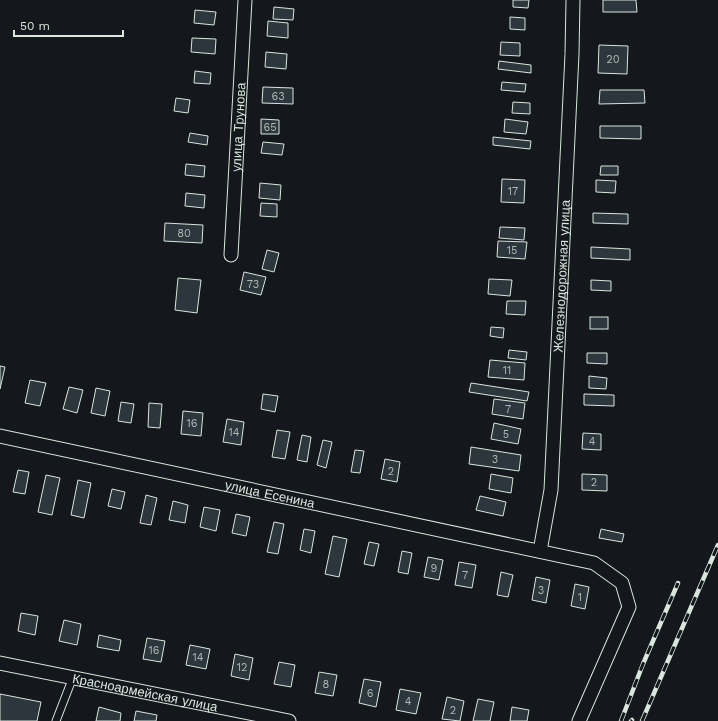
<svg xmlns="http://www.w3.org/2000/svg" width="718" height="721" viewBox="0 0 718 721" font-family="'Work Sans',sans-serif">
<rect width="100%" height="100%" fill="#14181c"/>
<!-- building -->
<g fill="#2c363c" stroke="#d8e6dc">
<polygon points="513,0 529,0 528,8 513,7"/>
<polygon points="603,0 636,0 637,12 603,12"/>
<polygon points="274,7 294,9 293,20 273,19"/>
<polygon points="195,10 216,12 214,25 194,23"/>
<polygon points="510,17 525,18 525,30 510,29"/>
<polygon points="268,21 288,23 288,38 267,36"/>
<polygon points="192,38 216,39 215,54 191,52"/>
<polygon points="501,42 520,43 520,56 500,55"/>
<polygon points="599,45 628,46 627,74 598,73"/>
<polygon points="266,52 287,54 286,69 265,67"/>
<polygon points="499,61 531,65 531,73 498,69"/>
<polygon points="195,71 211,73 210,84 194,83"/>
<polygon points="502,82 526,84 525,92 501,90"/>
<polygon points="263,87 293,88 293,104 262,103"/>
<polygon points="600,90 644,90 645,103 599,104"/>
<polygon points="176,98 190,100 188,113 174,111"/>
<polygon points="513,102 530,103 530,114 512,113"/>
<polygon points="261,119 279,120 279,134 261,134"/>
<polygon points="505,119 528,122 526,134 504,132"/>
<polygon points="600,126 641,126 641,139 600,138"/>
<polygon points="190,133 208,136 207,145 188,142"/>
<polygon points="493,137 531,141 530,149 493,145"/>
<polygon points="263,142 284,144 282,155 261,153"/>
<polygon points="186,164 205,166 204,177 185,175"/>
<polygon points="601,166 618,166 618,175 600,175"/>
<polygon points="502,179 525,180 524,203 501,202"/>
<polygon points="596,180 616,181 615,193 596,192"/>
<polygon points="260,183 281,185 280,200 259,198"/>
<polygon points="186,193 205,195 204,208 185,206"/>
<polygon points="261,203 277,204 277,217 260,216"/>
<polygon points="593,213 628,214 628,224 593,223"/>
<polygon points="165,223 203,225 202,243 164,241"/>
<polygon points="500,227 525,228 524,240 499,238"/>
<polygon points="498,241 527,242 525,259 497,257"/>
<polygon points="591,247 630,249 630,260 591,258"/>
<polygon points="267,250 279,253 274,272 262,269"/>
<polygon points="244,272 266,277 261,295 240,290"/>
<polygon points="178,278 201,280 197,313 175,310"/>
<polygon points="489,279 512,280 510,296 488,294"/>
<polygon points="591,280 611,281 611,291 591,290"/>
<polygon points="507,301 526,301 525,315 506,314"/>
<rect x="590" y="317" width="18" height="12"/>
<polygon points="491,327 504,328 503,338 490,336"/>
<polygon points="509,350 527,352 526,360 508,358"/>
<polygon points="587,353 607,353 607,364 587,363"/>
<polygon points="490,360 525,363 524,380 488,377"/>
<polygon points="0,366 5,367 0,389"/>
<polygon points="589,376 607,378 606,389 589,388"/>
<polygon points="30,380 46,383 40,406 25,403"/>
<polygon points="471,383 529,392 527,401 469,392"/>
<polygon points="69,387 83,390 77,413 63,409"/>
<polygon points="96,388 110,391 105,416 91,413"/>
<polygon points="263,394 278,396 275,412 261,409"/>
<polygon points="584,394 614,395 614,406 584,405"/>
<polygon points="494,399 525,403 523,419 492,414"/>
<polygon points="121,402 134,404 131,423 118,421"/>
<polygon points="149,403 162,404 160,428 148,427"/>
<polygon points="183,411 203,413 201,436 181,434"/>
<polygon points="227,419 244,422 241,445 223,442"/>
<polygon points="494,423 521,429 518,444 491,439"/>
<polygon points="277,430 290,432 285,459 272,457"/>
<polygon points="583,433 601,434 601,450 582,449"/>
<polygon points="302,435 311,437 307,462 297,460"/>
<polygon points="323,440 332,442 326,468 317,465"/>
<polygon points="471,447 521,455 519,471 469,464"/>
<polygon points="355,450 364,451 360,473 351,472"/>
<polygon points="385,459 400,462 397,482 381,479"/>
<polygon points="18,470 29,472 25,494 13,492"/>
<polygon points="491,474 513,478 511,493 489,489"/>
<polygon points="582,474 607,475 607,491 582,490"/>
<polygon points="46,475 60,478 52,515 38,512"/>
<polygon points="78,480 91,483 84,518 71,515"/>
<polygon points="112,489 125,492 121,509 108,506"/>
<polygon points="146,495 157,498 151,525 140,523"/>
<polygon points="480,496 506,502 503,516 476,510"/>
<polygon points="173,501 188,505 185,523 169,520"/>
<polygon points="204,507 220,510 216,531 200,527"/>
<polygon points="236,514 250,517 246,536 232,533"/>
<polygon points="274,522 284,524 278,554 267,552"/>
<polygon points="304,529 315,531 311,553 300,550"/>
<polygon points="601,529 624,534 622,542 599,538"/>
<polygon points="333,536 347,539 339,577 325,574"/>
<polygon points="369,542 379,544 374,566 364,564"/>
<polygon points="402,551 412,553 408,574 398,572"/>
<polygon points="428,557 443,560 439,580 424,577"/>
<polygon points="459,562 476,565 472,588 455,585"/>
<polygon points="501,572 513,575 508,597 497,595"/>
<polygon points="536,577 550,580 546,603 532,600"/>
<polygon points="575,584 589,587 585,609 571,606"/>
<polygon points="21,613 38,616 35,635 18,631"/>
<polygon points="64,620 81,624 77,645 59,641"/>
<polygon points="99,635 121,640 119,651 97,647"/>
<polygon points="147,638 165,641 161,662 143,659"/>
<polygon points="190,645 210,649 206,669 186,665"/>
<polygon points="235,654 253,658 249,680 231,676"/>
<polygon points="279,662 295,665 291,687 274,684"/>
<polygon points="319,672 337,675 333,696 315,693"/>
<polygon points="364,679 381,682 376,707 359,703"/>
<polygon points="400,689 421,693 416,714 396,710"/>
<polygon points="0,694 41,702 37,721 0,721"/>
<polygon points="447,697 464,701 460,721 442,719"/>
<polygon points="478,699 494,702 490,721 473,721"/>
<polygon points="99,707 121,713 120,721 96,721"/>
<polygon points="512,707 529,710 527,721 510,721"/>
<polygon points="136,711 157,715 156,721 134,721"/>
</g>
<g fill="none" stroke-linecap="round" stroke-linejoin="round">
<defs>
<polyline id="lane" points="56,721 73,677"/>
<g id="street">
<path id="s1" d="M231,255L245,0"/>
<path id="s2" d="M0,436L594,563L622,583L629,607L579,721"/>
<path id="s3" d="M540,551L551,490L572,54L573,0"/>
<path id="s4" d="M0,663L289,721"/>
</g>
</defs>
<!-- lane casing -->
<use href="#lane" stroke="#d8e6dc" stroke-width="9"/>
<!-- street casing -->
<use href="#street" stroke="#d8e6dc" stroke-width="15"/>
<!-- lane -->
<use href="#lane" stroke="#14181c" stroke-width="7"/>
<!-- street -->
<use href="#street" stroke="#14181c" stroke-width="13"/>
<defs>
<g id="rail">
<polyline points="621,721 643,664 678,583"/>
<polyline points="631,721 632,720"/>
<polyline points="642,721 718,545"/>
</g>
</defs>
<!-- rail casing -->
<use href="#rail" stroke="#d8e6dc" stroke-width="4.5"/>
<!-- rail -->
<use href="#rail" stroke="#14181c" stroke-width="3" stroke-dasharray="9" stroke-linecap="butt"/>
</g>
<g text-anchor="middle" stroke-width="3" stroke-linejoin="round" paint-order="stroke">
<!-- number labels -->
<g font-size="11" fill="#adbab4">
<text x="613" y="63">20</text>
<text x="278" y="100">63</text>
<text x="270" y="131">65</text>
<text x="513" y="195">17</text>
<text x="184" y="237">80</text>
<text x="512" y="254">15</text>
<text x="253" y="288">73</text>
<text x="507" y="374">11</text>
<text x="508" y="413">7</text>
<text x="192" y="427">16</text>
<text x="234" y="436">14</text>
<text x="506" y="438">5</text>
<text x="592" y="445">4</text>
<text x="495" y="463">3</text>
<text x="391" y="475">2</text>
<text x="594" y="486">2</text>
<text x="434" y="572">9</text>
<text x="465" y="579">7</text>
<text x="541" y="594">3</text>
<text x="580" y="601">1</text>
<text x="154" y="654">16</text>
<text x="198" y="661">14</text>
<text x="242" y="671">12</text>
<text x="326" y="688">8</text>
<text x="370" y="697">6</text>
<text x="408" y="705">4</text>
<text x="453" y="714">2</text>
</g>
<!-- street labels -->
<g font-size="13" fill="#d8e6dc" stroke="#14181c">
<text dy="5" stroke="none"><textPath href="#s1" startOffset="128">улица Трунова</textPath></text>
<text dy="5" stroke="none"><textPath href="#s3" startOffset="276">Железнодорожная улица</textPath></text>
<text dy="5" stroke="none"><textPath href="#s2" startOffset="276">улица Есенина</textPath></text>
<text dy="5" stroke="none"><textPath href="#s4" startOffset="148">Красноармейская улица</textPath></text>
</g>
</g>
<!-- scale -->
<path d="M14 30v6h109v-6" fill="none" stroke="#d8e6dc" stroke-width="2"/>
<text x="20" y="30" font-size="12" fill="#d8e6dc" stroke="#14181c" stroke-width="3" paint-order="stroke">50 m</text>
</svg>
